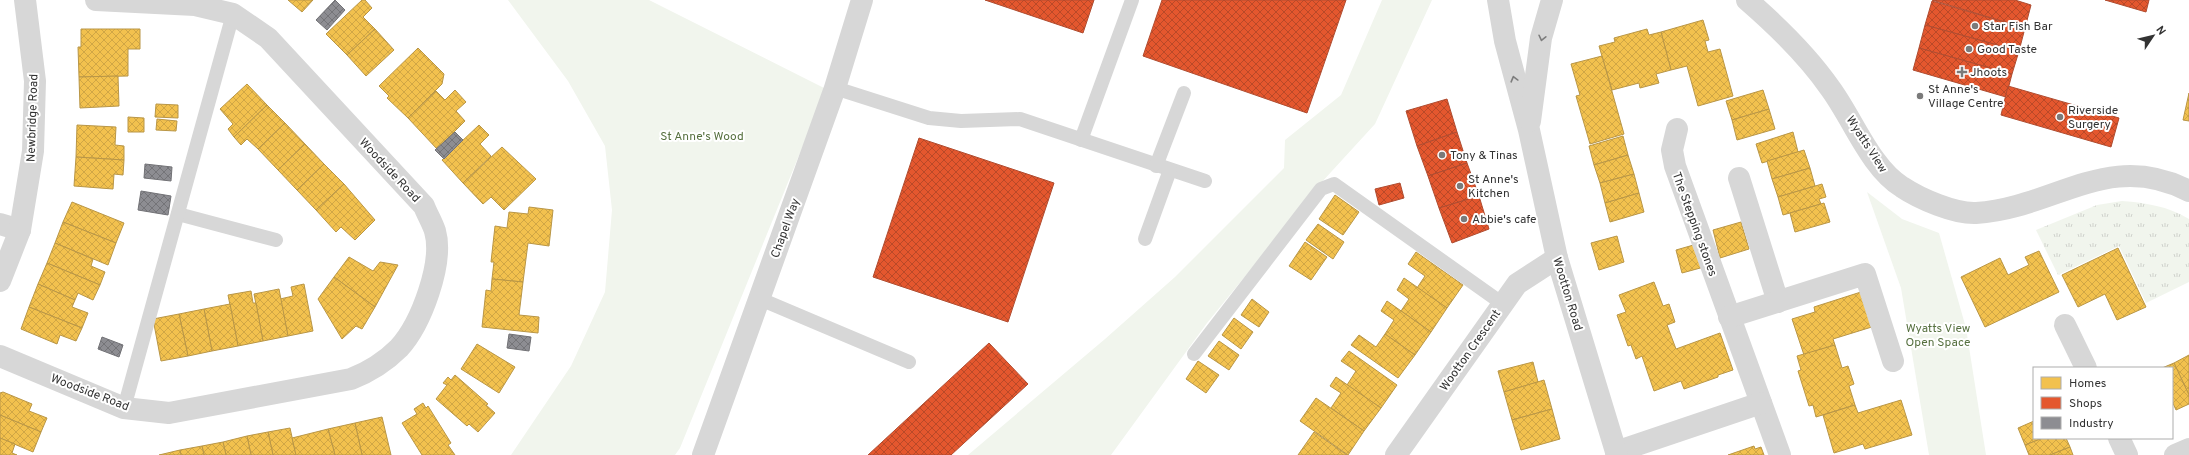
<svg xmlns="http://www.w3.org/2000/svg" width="2189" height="455" viewBox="0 0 2189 455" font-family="Overpass,sans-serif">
<defs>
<pattern id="grass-tufts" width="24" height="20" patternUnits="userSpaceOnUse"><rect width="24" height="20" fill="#f1f5ed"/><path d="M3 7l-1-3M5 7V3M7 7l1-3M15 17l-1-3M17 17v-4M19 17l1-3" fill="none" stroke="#cfd2cc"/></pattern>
<pattern id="homes-cross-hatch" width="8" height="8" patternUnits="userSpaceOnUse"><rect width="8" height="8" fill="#f2c14e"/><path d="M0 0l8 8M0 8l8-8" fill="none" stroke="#d0a645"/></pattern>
<pattern id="shops-cross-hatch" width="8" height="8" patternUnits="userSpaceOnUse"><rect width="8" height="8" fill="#e4572e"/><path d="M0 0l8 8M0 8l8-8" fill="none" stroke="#b94928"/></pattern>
<pattern id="industry-cross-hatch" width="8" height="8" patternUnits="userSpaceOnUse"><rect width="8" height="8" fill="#8d8d92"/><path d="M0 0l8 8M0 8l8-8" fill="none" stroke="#747478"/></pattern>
</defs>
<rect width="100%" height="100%" fill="#fff"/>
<!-- grass -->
<path fill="url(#grass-tufts)" d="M2122,201C2147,203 2167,206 2189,219V282L2146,303L2119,246L2058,275L2036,230L2097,205Z"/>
<!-- park -->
<g fill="#f1f5ed">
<polygon points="508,0 649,0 826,89 680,448 675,455 511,455 571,366 605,292 612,210 605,146 568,81"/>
<polygon points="1382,0 1432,0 1375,124 1321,183 1207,323 1111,455 968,455 1105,339 1175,277 1284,168 1285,140 1341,95"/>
<polygon points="1867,192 1902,219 1939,233 1966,328 1986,455 1929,455 1901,288"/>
</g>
<!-- homes -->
<g fill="url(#homes-cross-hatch)" stroke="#b99646">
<polygon points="288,0 313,0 302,12"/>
<polygon points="362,0 365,0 372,8 363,17 375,29 347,55 326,34"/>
<polygon points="1703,20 1709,40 1705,41 1708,52 1720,49 1733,96 1698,106 1687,66 1671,70 1661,32"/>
<polygon points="81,29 140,29 140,49 128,49 128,76 79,77 78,47 81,47"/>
<polygon points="375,29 394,50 366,76 347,55"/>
<polygon points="1647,29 1649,35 1661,32 1671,70 1656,74 1659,83 1640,88 1639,83 1612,90 1599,46 1615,42 1614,38"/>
<polygon points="418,48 444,74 442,84 408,118 387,98 389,96 379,86"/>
<polygon points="1602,56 1624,134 1590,144 1576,96 1580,95 1571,64"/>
<polygon points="118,76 119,106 80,108 79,77"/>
<polygon points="247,84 267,105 234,137 228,129 233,124 220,109"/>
<polygon points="455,90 466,102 456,111 465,121 437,149 408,118 436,91 445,100"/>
<polygon points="1763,90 1769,109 1732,120 1726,101"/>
<polygon points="2189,93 2189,121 2183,120"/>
<polygon points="156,104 178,105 178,118 155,117"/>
<polygon points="267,105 285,123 258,149 247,139 241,145 234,137"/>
<polygon points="1769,109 1775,129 1737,140 1732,120"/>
<polygon points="128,117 144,118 144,132 128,132"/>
<polygon points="157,119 177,121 176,131 156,130"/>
<polygon points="285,123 305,144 278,170 258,149"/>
<polygon points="77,125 116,127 115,145 124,146 124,160 76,157"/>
<polygon points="479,125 489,135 480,144 491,156 463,183 442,160"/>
<polygon points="1793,132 1798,152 1762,163 1756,144"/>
<polygon points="1623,136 1628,155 1594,165 1589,146"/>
<polygon points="305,144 324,164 297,190 278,170"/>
<polygon points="502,147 536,179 504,210 491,197 483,204 463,183"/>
<polygon points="1804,150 1810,168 1772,179 1767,161"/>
<polygon points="1628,155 1634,174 1600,183 1594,165"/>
<polygon points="76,157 124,160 123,175 114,174 113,189 74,186"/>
<polygon points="324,164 344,184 316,210 297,190"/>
<polygon points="1810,168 1815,186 1778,197 1772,179"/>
<polygon points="1634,174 1639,193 1605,203 1600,183"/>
<polygon points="344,184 375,220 355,240 341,227 336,232 316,210"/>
<polygon points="1822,184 1826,197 1819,199 1821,204 1783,215 1778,197"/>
<polygon points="1639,193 1644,212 1610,222 1605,203"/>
<polygon points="1335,195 1359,212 1343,235 1319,219"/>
<polygon points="72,202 124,223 116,243 63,222"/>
<polygon points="1824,203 1830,222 1795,232 1790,213"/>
<polygon points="529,207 553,210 549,246 528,243 523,282 492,279 494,262 491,262 495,226 507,228 509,212 528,214"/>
<polygon points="63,222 116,243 108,265 55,243"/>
<polygon points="1741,222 1749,249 1720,258 1713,230"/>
<polygon points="1318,224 1344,242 1333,259 1306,240"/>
<polygon points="1617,236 1624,262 1599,270 1591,243"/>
<polygon points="1305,242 1327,257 1311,280 1289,266"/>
<polygon points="55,243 93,259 91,266 105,272 100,285 47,263"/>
<polygon points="1697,244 1704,267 1682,273 1676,250"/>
<polygon points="2118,248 2146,307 2117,320 2105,294 2078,307 2062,275"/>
<polygon points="2039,251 2059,292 1985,327 1961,277 2000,258 2008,275 2029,265 2025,257"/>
<polygon points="1416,252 1463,285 1447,308 1417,288 1425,276 1408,264"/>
<polygon points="349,257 373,271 380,262 398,265 375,307 334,277"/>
<polygon points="47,263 100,285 93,300 78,293 75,300 38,284"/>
<polygon points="334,277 375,307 362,329 356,326 342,339 318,299"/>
<polygon points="1404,278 1447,308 1431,332 1401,311 1409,299 1397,290"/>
<polygon points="492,279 523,282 519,315 539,317 538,333 482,327 486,290 491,291"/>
<polygon points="1654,282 1663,306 1669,304 1675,322 1667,325 1676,349 1720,333 1733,370 1718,375 1718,377 1684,389 1681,381 1654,391 1642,356 1636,359 1631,345 1628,346 1617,315 1626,312 1619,295"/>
<polygon points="38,284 75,300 72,307 88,313 82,328 29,307"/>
<polygon points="304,284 313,331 288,336 280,299 293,296 291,287"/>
<polygon points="279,289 288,336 263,341 254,294"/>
<polygon points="251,291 253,303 256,303 263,341 238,346 228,295"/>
<polygon points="1864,291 1875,326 1833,339 1835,345 1804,355 1792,319 1815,312 1814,307"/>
<polygon points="1252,299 1269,312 1259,327 1241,315"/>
<polygon points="1387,301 1431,332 1415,355 1385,334 1394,320 1381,311"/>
<polygon points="230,304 238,346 212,351 204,309"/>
<polygon points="29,307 82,328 76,341 60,335 57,344 21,329"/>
<polygon points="204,309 212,351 188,356 179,314"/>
<polygon points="179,314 188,356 161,361 153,319"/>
<polygon points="1234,318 1253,332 1241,349 1222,335"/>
<polygon points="1385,334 1415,355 1398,378 1351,345 1359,335 1376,347"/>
<polygon points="1219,341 1239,355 1229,370 1208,356"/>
<polygon points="477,344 515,367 499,393 461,369"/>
<polygon points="1835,345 1842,368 1848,366 1854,384 1849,386 1855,405 1816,417 1813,405 1809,406 1798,371 1801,370 1797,356"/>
<polygon points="1349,351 1397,385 1381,408 1347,385 1356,371 1341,361"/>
<polygon points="2189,355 2189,395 2174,363"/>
<polygon points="1198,361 1219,375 1206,393 1186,379"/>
<polygon points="1533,362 1538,382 1504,392 1498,371"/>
<polygon points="2174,363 2189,395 2189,404 2176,410 2172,401 2172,368 2162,368"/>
<polygon points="455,375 488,404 486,405 495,413 478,432 469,424 467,426 436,399 447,385 443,383 448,377 451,380"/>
<polygon points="1336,377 1381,408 1364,431 1331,408 1341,393 1330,386"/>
<polygon points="1544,380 1552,409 1512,420 1504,392"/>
<polygon points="3,392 32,404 29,411 47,418 41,432 0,415 0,393"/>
<polygon points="1316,398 1364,431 1348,455 1300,421"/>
<polygon points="1901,400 1912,435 1865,449 1863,444 1834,453 1823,415 1855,405 1858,413"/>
<polygon points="423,403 426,408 428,406 451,443 448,445 455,455 422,455 402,423 417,414 414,409"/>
<polygon points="1552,409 1560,439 1521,450 1512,420"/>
<polygon points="0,415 41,432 33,452 0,438"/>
<polygon points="382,417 391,455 362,455 355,423"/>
<polygon points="2034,421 2034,438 2043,438 2025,445 2018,428"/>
<polygon points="355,423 362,455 335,455 328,429"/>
<polygon points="290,428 296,455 273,455 268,432"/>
<polygon points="328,429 335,455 296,455 292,438"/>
<polygon points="268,432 273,455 251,455 247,436"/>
<polygon points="1314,432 1347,455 1298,455"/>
<polygon points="247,436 251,455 226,455 223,442"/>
<polygon points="0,438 15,444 12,453 17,455 0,455"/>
<polygon points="2043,438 2066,438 2070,447 2050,455 2029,455 2025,445"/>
<polygon points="223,442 226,455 204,455 202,446"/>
<polygon points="202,446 204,455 181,455 180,450"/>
<polygon points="1754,446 1755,449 1761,447 1764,455 1728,455"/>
<polygon points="2070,447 2073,455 2050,455"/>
<polygon points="180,450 181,455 159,455"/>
</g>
<!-- shops -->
<g fill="url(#shops-cross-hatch)" stroke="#af4c30">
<polygon points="985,0 1094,0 1083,33"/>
<polygon points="1162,0 1346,0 1307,113 1143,56"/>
<polygon points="1932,0 2015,0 2031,5 2025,28"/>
<polygon points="2105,0 2149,0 2146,12"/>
<polygon points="1932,1 2025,28 2019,51 1925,25"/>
<polygon points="1925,25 2019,51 2012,74 1919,48"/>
<polygon points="1919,48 2012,74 2006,97 1913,70"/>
<polygon points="2008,86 2119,118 2111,147 2001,115"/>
<polygon points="1447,99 1457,132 1417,146 1406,111"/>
<polygon points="1457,132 1467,163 1428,176 1417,146"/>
<polygon points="919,138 1054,183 1008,322 873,277"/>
<polygon points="1467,163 1479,196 1439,208 1428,176"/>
<polygon points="1400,183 1404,198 1379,205 1375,189"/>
<polygon points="1479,196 1489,229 1452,243 1439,208"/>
<polygon points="989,343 1028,384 951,455 868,455"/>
</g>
<!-- industry -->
<g fill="url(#industry-cross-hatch)" stroke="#727276">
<polygon points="335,0 345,10 327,30 316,20"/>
<polygon points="455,132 463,140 444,159 435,150"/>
<polygon points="145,164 172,167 171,181 144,178"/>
<polygon points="141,191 171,196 168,215 138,210"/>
<polygon points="509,334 531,337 529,351 507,348"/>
<polygon points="102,337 123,345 119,357 98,349"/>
</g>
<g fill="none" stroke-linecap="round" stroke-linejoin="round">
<!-- service -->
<g stroke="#d7d7d7" stroke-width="14">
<polyline points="835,88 929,118 961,121 1020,119 1205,181"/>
<polyline points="1081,140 1132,0"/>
<polyline points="1156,166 1184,93"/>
<polyline points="178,214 276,240"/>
<polyline points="1145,239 1170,170"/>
<polyline points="760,299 909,362"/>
<polyline points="1194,354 1321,189 1334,184 1503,304"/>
<polyline points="124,408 233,14"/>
</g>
<!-- minor -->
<g stroke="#d7d7d7" stroke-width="22">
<path d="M1747,0C1777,26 1807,55 1830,88C1853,119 1870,167 1902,187C1920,199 1955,214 1976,213C2055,208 2108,149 2189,191"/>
<polyline points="1677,129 1672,150 1675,166 1780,455"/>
<polyline points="1739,178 1778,302"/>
<polyline points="0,224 20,230"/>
<polyline points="1729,317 1865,274 1893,361"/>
<polyline points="2065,325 2086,368"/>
<path d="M0,356L124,408L169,413L351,379C369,372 385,362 399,348C421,324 444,263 435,231C432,222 427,214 424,206L268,38L233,14L195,5L96,0"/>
<polyline points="2119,438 2127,455"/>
<polyline points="1616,452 1761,403"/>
<polyline points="703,455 835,88 862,0"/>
<polyline points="1396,455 1517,284 1557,258"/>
<polyline points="2175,455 2189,449"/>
</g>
<!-- tertiary -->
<g stroke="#d7d7d7" stroke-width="22">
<polyline points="1498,0 1505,41 1529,130 1557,258 1617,455"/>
<polyline points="1530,121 1541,38 1552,0"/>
<polyline points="0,281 20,230 33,151 35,81 25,0"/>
</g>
</g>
<!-- one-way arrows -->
<defs><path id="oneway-chevron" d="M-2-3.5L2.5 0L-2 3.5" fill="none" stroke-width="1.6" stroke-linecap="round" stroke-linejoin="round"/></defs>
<g stroke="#7d7d7d">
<use href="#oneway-chevron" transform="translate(1542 38) rotate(103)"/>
<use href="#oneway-chevron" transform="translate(1514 79) rotate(-105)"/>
</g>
<!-- markers -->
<g fill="#7a7a7a" stroke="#fff" stroke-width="1.5">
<circle cx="1975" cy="26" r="4"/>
<circle cx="1969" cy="49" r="4"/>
<path d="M1960 66h4v4h4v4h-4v4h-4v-4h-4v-4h4z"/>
<circle cx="1920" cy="96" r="4"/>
<circle cx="2060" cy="117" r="4"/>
<circle cx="1442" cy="155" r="4"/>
<circle cx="1460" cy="186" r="4"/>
<circle cx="1464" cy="219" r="4"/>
</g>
<g text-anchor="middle" stroke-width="4" stroke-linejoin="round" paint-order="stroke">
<!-- poi labels -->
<g font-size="12" fill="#333" stroke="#fff" text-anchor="start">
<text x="1983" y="30">Star Fish Bar</text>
<text x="1977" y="53">Good Taste</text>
<text x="1970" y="76">Jhoots</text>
<text x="1928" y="93">St Anne's<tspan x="1928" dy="14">Village Centre</tspan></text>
<text x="2068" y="114">Riverside<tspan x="2068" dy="14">Surgery</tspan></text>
<text x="1450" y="159">Tony &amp; Tinas</text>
<text x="1468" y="183">St Anne's<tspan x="1468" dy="14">Kitchen</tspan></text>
<text x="1472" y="223">Abbie's cafe</text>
</g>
<!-- street labels -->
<g font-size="12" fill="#333" stroke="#fff">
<text transform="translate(32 118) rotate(-88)" y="4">Newbridge Road</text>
<text transform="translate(1867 144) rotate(57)" y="4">Wyatts View</text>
<text transform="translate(390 170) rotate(47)" y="4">Woodside Road</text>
<text transform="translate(1695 224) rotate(70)" y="4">The Stepping stones</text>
<text transform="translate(785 228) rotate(-70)" y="4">Chapel Way</text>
<text transform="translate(1568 294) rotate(73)" y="4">Wootton Road</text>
<text transform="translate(1470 350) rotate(-55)" y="4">Wootton Crescent</text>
<text transform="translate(90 392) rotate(21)" y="4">Woodside Road</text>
</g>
<!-- park labels -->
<g font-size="12" fill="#56703f" stroke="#fff">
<text x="702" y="140">St Anne's Wood</text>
<text x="1938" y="332">Wyatts View<tspan x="1938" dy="14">Open Space</tspan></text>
</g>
</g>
<!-- legend -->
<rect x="2033" y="367" width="140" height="72" fill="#ffffff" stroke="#adadad"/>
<rect x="2041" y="377" width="20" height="12" fill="#f2c14e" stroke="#adadad"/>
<text x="2069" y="387" font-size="12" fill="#333333">Homes</text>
<rect x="2041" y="397" width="20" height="12" fill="#e4572e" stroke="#adadad"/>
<text x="2069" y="407" font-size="12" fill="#333333">Shops</text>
<rect x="2041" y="417" width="20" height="12" fill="#8d8d92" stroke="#adadad"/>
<text x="2069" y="427" font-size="12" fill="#333333">Industry</text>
<!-- north arrow -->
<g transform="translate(2153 36) rotate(55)" stroke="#ffffff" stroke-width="3" paint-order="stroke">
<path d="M0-3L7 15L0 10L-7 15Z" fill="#333333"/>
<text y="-6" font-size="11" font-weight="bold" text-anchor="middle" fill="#333333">N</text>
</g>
</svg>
